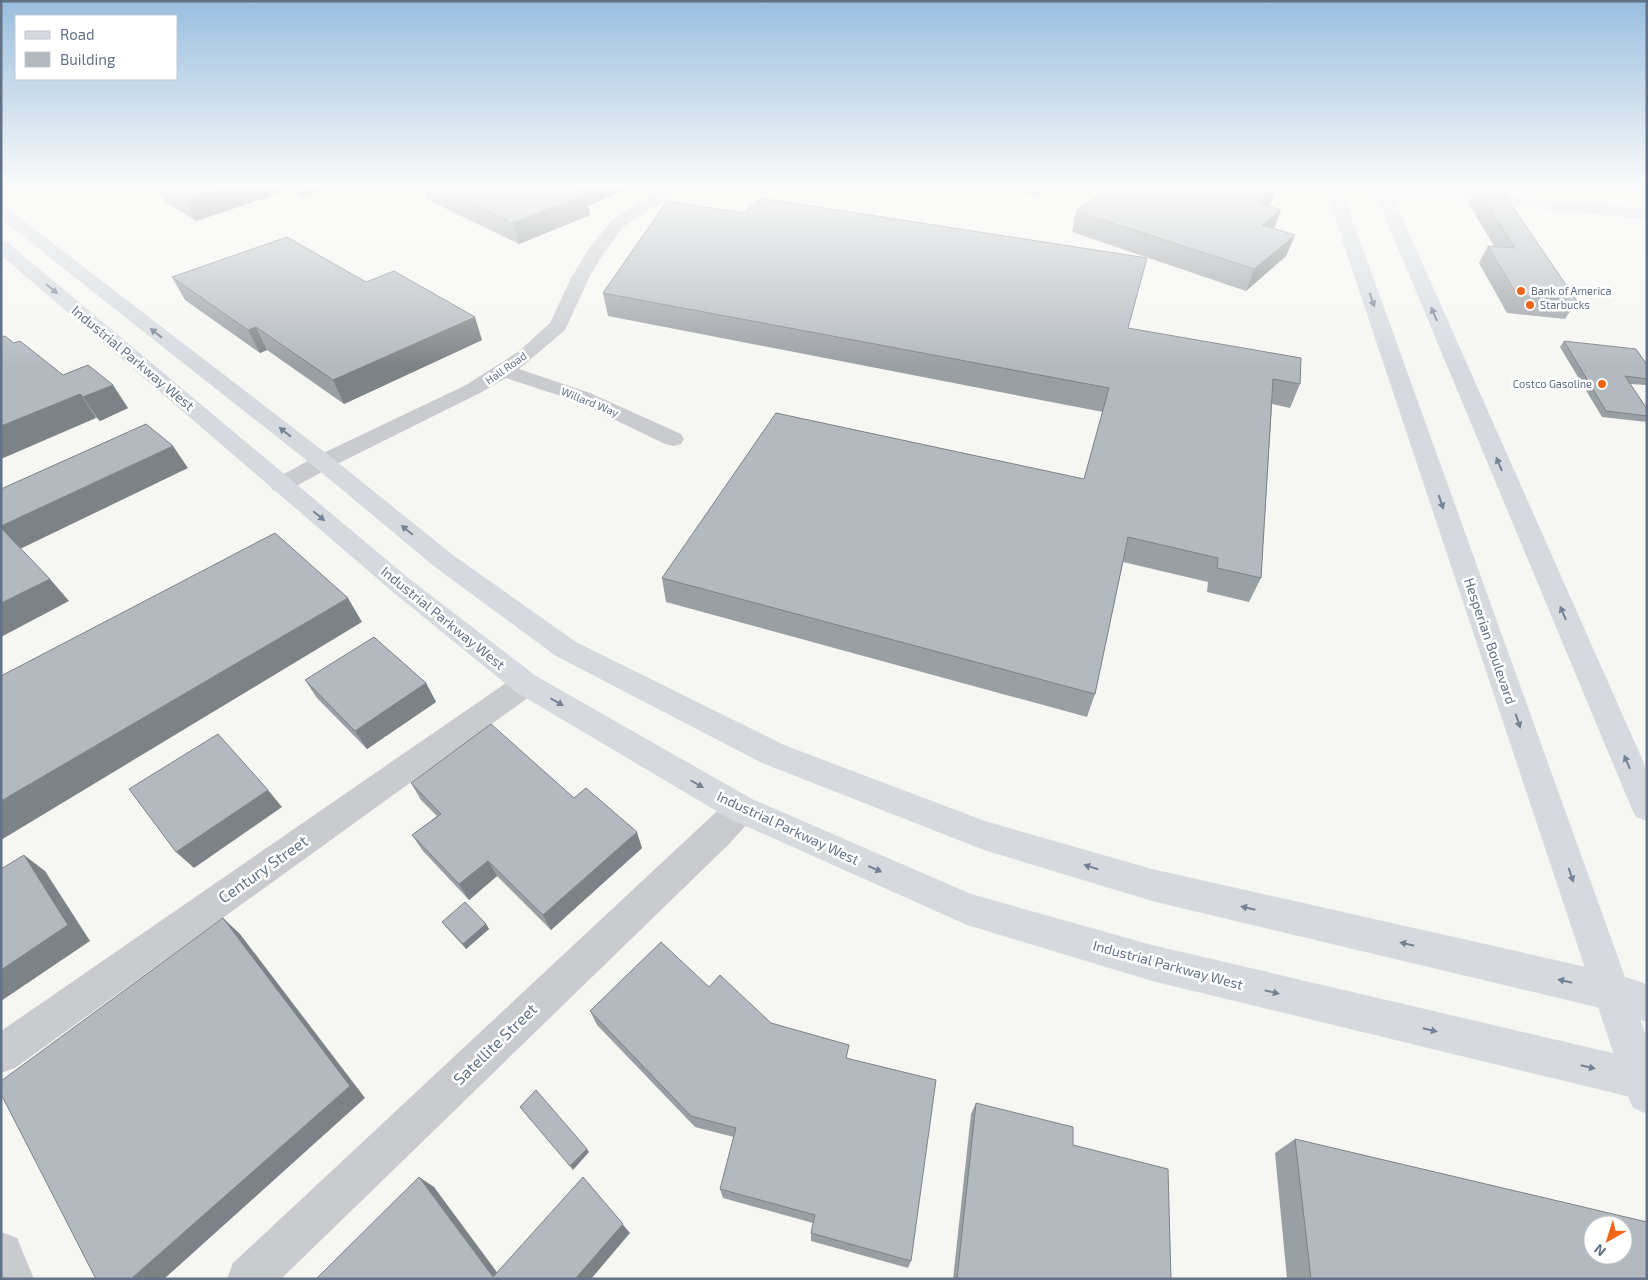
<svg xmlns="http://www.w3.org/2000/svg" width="1648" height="1280" viewBox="0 0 1648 1280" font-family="'Exo 2',sans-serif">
<rect width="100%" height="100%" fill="#f6f7f3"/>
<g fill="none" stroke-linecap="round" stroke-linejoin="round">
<!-- street -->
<g fill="#c9cbcf" fill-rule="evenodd">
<polygon points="663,188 683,188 623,227 603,254 589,278 565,330 519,369 590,393 681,434 684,439 681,444 673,446 665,444 576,401 506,378 480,393 331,467 289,490 281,492 273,490 269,485 273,480 315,457 466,385 518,352 550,323 571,278 589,249 611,221"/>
<polygon points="526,673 536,676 540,684 536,692 15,1068 1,1073 1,1031 516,676"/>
<polygon points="741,795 752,799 757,809 752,819 728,845 281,1279 227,1279 233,1263 730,799"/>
<polygon points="1,1232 17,1238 34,1279 1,1279"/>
</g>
<!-- secondary -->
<g fill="#d6dadf" fill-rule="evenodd">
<polygon points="1360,188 1418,188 1647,209 1647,219 1367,193 1362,191"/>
<polygon points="1,206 7,208 331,457 453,555 576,642 784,745 985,821 1152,869 1613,973 1647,984 1647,1022 1613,1011 1152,901 984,850 762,763 556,656 435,567 315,467 1,219"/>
<polygon points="1,241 7,242 412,581 536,676 752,799 971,894 1152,945 1647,1061 1647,1101 1152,981 967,925 730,819 516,692 394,593 1,255"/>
</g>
<!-- primary -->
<g fill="#d6dadf" fill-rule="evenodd">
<polygon points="1325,188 1341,188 1647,1038 1647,1114 1633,1108 1627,1094"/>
<polygon points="1373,188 1389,188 1647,770 1647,821 1636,817 1631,807"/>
</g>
</g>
<!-- wall -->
<g fill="#9a9fa4">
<polygon points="159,188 328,188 301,197 289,190 196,221 166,202"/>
<polygon points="424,188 631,188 588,206 590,215 519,244 428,200"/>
<polygon points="1008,188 1049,188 1035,196"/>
<polygon points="1477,188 1577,301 1565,319 1507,313 1479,263 1488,246 1494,246 1469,204"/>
<polygon points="1276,189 1270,207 1281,210 1274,229 1295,235 1286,256 1246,291 1072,232 1076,211"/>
<polygon points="172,277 366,282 482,340 344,404 267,350 260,353 185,300"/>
<polygon points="603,293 1128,328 1300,384 1290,408 1272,404 1261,578 1249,602 1207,592 1208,582 1123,562 1095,694 1087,717 666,602 662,578 1084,479 1103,412 608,316"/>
<polygon points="1564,341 1647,365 1647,385 1630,384 1647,409 1647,422 1602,417 1560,347"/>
<polygon points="14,343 63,375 128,408 100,421"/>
<polygon points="305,680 426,683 436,702 367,749 317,698"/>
<polygon points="411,783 574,798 642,848 551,930 497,876 469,900 423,851 412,835 437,816 421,800"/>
<polygon points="442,922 486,924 489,929 466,949 446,927"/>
<polygon points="709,987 771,1023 848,1058 911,1261 908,1268 811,1241 811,1233 813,1223 723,1198 720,1189 734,1137 695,1127 597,1025 590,1011"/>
<polygon points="976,1103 1073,1145 1171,1279 953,1279 971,1114"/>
<polygon points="1295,1139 1647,1279 1287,1279 1275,1153"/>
</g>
<!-- shaded-wall -->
<g fill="#7d8286">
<polygon points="221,188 288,188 289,190 196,221 185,200"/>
<polygon points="298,188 328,188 301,197"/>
<polygon points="576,188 631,188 588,206 590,215 519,244 513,223"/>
<polygon points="1036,188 1049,188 1035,196"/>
<polygon points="1276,189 1269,209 1258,203"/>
<polygon points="1281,210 1273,231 1262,225"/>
<polygon points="1295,235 1286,256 1246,291 1254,269"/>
<polygon points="475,317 482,340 344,404 333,380"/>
<polygon points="256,327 267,350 260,353 248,330"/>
<polygon points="113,385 128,408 100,421 83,397"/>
<polygon points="80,394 96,418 1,459 1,426"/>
<polygon points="173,446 188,468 20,549 1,528 1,526"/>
<polygon points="50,579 69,601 1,637 1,603"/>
<polygon points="348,598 362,622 1,840 1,801"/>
<polygon points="426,683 436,702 367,749 355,731"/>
<polygon points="268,790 282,807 194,868 176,852"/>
<polygon points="637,832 642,848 551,930 543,915"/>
<polygon points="24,855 45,871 90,941 1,1001 1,970"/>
<polygon points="488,861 497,876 469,900 459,884"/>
<polygon points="223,918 240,934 365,1098 164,1279 131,1279"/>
<polygon points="486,924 489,929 466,949 463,944"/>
<polygon points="587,1149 589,1152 573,1170 570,1166"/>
<polygon points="419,1177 434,1187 502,1279 493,1277"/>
<polygon points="592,1188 630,1233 591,1279 575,1279"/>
</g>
<!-- building -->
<g fill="#b3b9bf" stroke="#7d8286" fill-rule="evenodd">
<polygon points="166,188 221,188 185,200"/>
<polygon points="439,188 576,188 574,189 586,194 513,223"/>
<polygon points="1111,188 1275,188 1276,189 1258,203 1281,210 1262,225 1295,235 1254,269 1076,211"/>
<polygon points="1477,188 1502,191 1577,301 1517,295 1488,246 1515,248"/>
<polygon points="760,198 1147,258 1128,328 1301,358 1300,384 1273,379 1261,578 1217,568 1218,558 1128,537 1095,694 662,578 776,413 1084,479 1109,388 603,293 667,201 744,213"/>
<polygon points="287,237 366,282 394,271 475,317 333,380 256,327 248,330 172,277"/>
<polygon points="5,336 14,343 20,341 63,375 88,365 113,385 83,397 80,394 1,426 1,337"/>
<polygon points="1564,341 1636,349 1647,365 1647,379 1625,376 1647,409 1647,416 1606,411"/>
<polygon points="146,424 173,446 1,526 1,489"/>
<polygon points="1,528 50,579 1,603"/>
<polygon points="275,533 348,598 1,801 1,676"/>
<polygon points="374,637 426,683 355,731 305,680"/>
<polygon points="491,724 574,798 586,788 637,832 543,915 488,861 459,884 412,835 441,814 411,783"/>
<polygon points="218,734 268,790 176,852 129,789"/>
<polygon points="24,855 68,925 1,970 1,869"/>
<polygon points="465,902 486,924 463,944 442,922"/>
<polygon points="223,918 350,1086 131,1279 96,1279 1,1094 1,1081"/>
<polygon points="661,942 709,987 720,975 771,1023 849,1045 846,1058 936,1080 911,1261 811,1233 815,1215 720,1189 736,1128 691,1116 590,1011"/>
<polygon points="536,1090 587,1149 570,1166 520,1107"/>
<polygon points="976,1103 1073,1127 1073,1145 1168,1169 1171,1279 957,1279"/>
<path d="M1295,1139L1647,1222V1279H1311ZM1593,1225H1623V1255H1593Z"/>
<polygon points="419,1177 493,1277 583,1177 623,1224 575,1279 316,1279"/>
</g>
<!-- one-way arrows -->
<defs><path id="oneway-solid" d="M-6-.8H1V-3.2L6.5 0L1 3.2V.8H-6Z" transform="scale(1.25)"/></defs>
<g fill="#748294">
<use href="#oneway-solid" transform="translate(52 289) rotate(40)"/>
<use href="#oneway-solid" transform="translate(1372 300) rotate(71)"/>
<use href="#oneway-solid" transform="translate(1434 314) rotate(-114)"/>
<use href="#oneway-solid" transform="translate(156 333) rotate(-142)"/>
<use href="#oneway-solid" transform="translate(285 432) rotate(-142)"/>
<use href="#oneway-solid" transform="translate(1499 464) rotate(-113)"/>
<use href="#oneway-solid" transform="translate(1441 502) rotate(71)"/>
<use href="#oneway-solid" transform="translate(319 516) rotate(40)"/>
<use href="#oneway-solid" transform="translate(407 530) rotate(-141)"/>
<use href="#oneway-solid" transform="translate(1563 613) rotate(-113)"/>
<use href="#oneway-solid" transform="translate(557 702) rotate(30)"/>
<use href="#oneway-solid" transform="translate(1518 721) rotate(71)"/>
<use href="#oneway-solid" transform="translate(1627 762) rotate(-113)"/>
<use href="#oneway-solid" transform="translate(697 784) rotate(30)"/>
<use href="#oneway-solid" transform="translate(1091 867) rotate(-163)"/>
<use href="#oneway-solid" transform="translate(875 869) rotate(24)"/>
<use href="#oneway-solid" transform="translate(1571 875) rotate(71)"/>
<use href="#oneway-solid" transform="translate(1248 908) rotate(-167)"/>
<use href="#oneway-solid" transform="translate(1407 944) rotate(-167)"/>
<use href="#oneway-solid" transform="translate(1565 981) rotate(-167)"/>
<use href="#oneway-solid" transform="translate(1272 992) rotate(14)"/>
<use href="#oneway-solid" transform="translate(1430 1030) rotate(13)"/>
<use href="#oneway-solid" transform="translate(1588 1067) rotate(13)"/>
</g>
<!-- sky -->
<linearGradient id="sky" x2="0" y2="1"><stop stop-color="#99bee0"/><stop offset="0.51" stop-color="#fbfbfa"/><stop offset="1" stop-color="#fbfbfa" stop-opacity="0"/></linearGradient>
<rect width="1648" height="367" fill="url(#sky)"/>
<!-- markers -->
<g fill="#f36516" stroke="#fff" stroke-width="2">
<circle cx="1521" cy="291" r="5"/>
<circle cx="1530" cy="305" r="5"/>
<circle cx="1602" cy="384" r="5"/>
</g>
<g text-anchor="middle" stroke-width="5" stroke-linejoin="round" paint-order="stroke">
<!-- far-poi labels -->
<g font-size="11" fill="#637287" stroke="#fff" text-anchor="start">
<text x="1531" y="295">Bank of America</text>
<text x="1540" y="309">Starbucks</text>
<text x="1592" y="388" text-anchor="end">Costco Gasoline</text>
</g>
<!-- far-street labels -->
<g font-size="11" fill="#637287" stroke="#fff">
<text transform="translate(506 368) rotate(-35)" y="4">Hall Road</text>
<text transform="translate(590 402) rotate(22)" y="4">Willard Way</text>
</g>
<!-- street labels -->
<g font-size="14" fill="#637287" stroke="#fff">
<text transform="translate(133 358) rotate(40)" y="5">Industrial Parkway West</text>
<text transform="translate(443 618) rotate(39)" y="5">Industrial Parkway West</text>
<text transform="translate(1490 641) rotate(71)" y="5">Hesperian Boulevard</text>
<text transform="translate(788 828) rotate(25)" y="5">Industrial Parkway West</text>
<text transform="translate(1168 965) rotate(15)" y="5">Industrial Parkway West</text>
</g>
<!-- near-street labels -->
<g font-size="16" fill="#637287" stroke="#fff">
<text transform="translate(263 869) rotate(-35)" y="6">Century Street</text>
<text transform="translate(495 1044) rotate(-44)" y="6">Satellite Street</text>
</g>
</g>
<!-- border -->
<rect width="1648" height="1280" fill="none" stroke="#637287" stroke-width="5"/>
<!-- legend -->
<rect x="15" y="15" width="162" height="65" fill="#ffffff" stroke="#c1c7cf"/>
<rect x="25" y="31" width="25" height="8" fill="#d6dadf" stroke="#c1c7cf"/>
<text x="60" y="40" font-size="15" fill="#637287">Road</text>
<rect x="25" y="52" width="25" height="15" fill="#b3b9bf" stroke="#c1c7cf"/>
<text x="60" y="65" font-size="15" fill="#637287">Building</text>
<!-- north arrow -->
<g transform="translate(1608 1240) rotate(219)"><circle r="24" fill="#ffffff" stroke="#c1c7cf"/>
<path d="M0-4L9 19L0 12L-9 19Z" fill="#f36516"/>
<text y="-8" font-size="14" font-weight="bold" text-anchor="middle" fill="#637287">N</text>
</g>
</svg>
